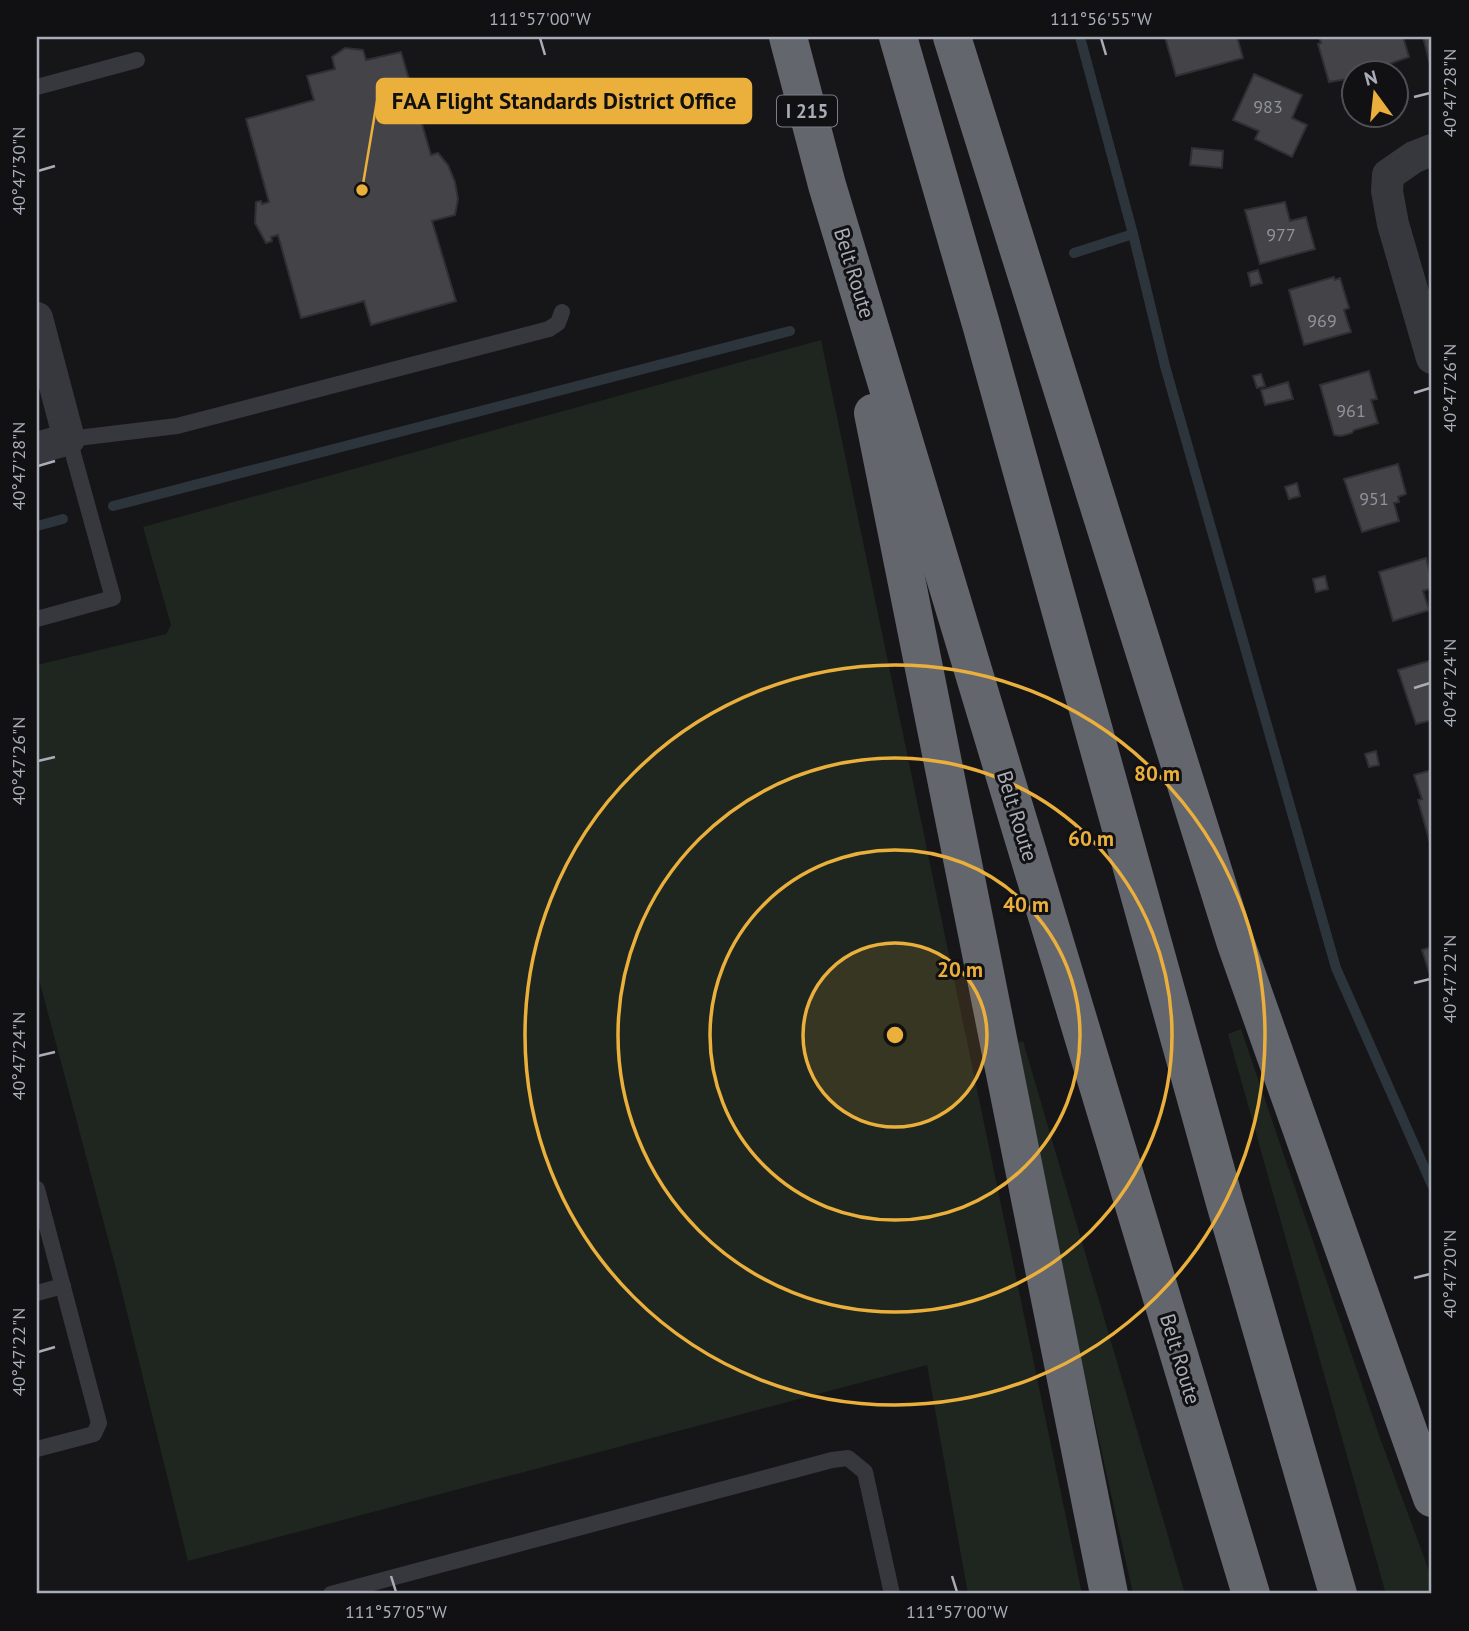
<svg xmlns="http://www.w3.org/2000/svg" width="1469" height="1631" viewBox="0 0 1469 1631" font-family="'PT Sans',sans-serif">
<rect width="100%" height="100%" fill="#161618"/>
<!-- green -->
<g fill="#1e261f">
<polygon points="821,340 1082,1594 968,1594 927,1365 188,1561 118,1276 37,972 37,665 166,634 171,625 143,527"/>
<polygon points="1241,1029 1379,1435 1432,1579 1432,1594 1386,1594 1228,1034"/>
<polygon points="1023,1041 1185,1594 1133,1594 1012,1045"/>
</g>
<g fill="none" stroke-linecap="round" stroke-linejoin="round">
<!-- stream -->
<g stroke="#2d353c" stroke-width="10">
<polyline points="1080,37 1133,234 1165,366 1336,968 1432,1185"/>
<polyline points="1074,253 1133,234"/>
<polyline points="113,506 790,331"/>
<polyline points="37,526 63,519"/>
</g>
</g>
<!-- building -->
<g fill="#434348" stroke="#303034" stroke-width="2">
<polygon points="1165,37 1237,37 1243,58 1176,76"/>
<polygon points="1319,37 1403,37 1409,57 1361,74 1354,74 1354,78 1329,82 1318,44 1321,43"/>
<polygon points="1423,37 1432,37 1432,72"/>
<polygon points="345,48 363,50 366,60 401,52 431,155 438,153 448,165 455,182 458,199 455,215 432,221 456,301 371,325 364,301 301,318 278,235 271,237 272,241 266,243 255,223 256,202 261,201 262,204 269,202 246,119 314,100 307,76 335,69 332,57"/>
<polygon points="1254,74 1302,95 1292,118 1307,125 1292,157 1255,139 1259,131 1233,120"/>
<polygon points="1192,148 1223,151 1222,168 1190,165"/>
<polygon points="1285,202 1290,221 1306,217 1315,249 1260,264 1245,210"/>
<polygon points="1258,270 1262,283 1251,286 1248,273"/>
<polygon points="1334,277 1335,280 1340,278 1349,308 1344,310 1351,332 1304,345 1289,290"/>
<polygon points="1369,371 1377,399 1371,400 1378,423 1354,430 1352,433 1341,436 1334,435 1320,385"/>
<polygon points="1261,374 1265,386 1257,388 1253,376"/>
<polygon points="1288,382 1293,399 1265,405 1261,390"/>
<polygon points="1398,464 1406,494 1398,497 1399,502 1394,503 1399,521 1362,532 1344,479"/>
<polygon points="1297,483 1300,496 1289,499 1285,487"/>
<polygon points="1426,558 1432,581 1432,588 1423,591 1429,610 1393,621 1379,572"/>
<polygon points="1325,576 1328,589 1316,592 1313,579"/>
<polygon points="1432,660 1432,720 1416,724 1398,670"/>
<polygon points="1376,751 1379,765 1369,767 1365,754"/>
<polygon points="1432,770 1432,850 1418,800 1422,799 1414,775"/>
<polygon points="1432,947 1432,971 1429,972 1422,950"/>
</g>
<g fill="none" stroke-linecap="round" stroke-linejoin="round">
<!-- service -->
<g stroke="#37383d" stroke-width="16">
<polyline points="37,87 137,60"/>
<polyline points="37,619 113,598 69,439 177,426 549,329 558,323 562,312"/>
<polyline points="37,1189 99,1423 94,1434 37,1449"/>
<polyline points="37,1293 63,1286"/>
<polyline points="331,1594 832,1460 848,1458 865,1472 892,1594"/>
</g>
<!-- minor -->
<g stroke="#37383d" stroke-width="32">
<polyline points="1432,150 1414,157 1388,175 1387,191 1393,224 1432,358"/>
<polyline points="37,318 69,439 37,448"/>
</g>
<!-- motorway -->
<g stroke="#64666e" stroke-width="38">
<polyline points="788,37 827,185 1251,1594"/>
<polyline points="898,37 981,324 1225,1203 1338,1594"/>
<polyline points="952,37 1236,944 1432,1498"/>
<polyline points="873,413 1109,1594"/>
</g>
</g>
<!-- ticks -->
<path fill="none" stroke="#a9adb8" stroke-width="2.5" d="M540,38L545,55M1101,38L1106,55M1414,97L1430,93M38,171L55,166M1414,393L1430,388M38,466L55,461M1414,688L1430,683M38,761L55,757M1414,983L1430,979M38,1056L55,1052M1414,1278L1430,1274M38,1352L55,1347M391,1576L396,1592M952,1576L957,1592"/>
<!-- distance rings -->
<circle cx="895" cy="1035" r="92" fill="#ebb03c" fill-opacity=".12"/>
<g fill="none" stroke="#ebb03c" stroke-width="3.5">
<circle cx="895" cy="1035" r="92"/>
<circle cx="895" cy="1035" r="185"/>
<circle cx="895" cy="1035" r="277"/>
<circle cx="895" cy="1035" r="370"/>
</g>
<g text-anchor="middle" stroke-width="6" stroke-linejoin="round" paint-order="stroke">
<!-- number labels -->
<g font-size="18" fill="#90929c">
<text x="1268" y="113">983</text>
<text x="1281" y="241">977</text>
<text x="1322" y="327">969</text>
<text x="1351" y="417">961</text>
<text x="1374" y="505">951</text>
</g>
<!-- shield labels -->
<rect fill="#111113" stroke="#7b7e86" stroke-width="2" x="777" y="95.5" width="60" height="31" rx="5"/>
<g font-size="19" font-weight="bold" fill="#a9adb8">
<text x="807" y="118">I 215</text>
</g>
<!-- street labels -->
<g font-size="21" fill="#a9adb8" stroke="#111113">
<text transform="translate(854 273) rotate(73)" y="7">Belt Route</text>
<text transform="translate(1017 816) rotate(73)" y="7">Belt Route</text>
<text transform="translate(1180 1359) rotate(73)" y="7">Belt Route</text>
</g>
</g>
<circle cx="895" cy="1035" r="10" fill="#ebb03c" stroke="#111113" stroke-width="3.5"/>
<g font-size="21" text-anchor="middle" font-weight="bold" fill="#ebb03c" stroke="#111113" stroke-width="6" stroke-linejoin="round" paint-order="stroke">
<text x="1157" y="781">80 m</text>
<text x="1091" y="846">60 m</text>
<text x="1026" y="912">40 m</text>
<text x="960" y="977">20 m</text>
</g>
<!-- callouts -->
<path fill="none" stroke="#ebb03c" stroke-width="2.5" d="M362 190L377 101"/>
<circle fill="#ebb03c" stroke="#111113" stroke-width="2.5" cx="362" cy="190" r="7"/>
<rect fill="#ebb03c" stroke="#ebb03c" stroke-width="2.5" x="377" y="79" width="374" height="44" rx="7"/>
<g font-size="23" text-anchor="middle" font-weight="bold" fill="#111">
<text x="564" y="109">FAA Flight Standards District Office</text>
</g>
<!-- border -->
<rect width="1469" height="1631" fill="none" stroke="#111113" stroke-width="77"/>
<!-- north arrow -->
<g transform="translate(1375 94) rotate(345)"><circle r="33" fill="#111113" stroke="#4e4f55" stroke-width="2"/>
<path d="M0-5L12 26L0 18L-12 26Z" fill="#ebb03c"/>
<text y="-10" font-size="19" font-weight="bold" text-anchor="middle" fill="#a9adb8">N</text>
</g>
<rect x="38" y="38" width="1392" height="1554" fill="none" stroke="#a9adb8" stroke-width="2.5"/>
<g font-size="18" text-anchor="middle" fill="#a9adb8">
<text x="540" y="25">111°57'00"W</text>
<text x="1101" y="25">111°56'55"W</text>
<text transform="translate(1450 93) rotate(-90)" y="6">40°47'28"N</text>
<text transform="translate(19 171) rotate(-90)" y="6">40°47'30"N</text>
<text transform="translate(1450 388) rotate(-90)" y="6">40°47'26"N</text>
<text transform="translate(19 466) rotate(-90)" y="6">40°47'28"N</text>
<text transform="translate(1450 683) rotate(-90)" y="6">40°47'24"N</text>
<text transform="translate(19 761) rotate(-90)" y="6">40°47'26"N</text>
<text transform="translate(1450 979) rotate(-90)" y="6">40°47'22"N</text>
<text transform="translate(19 1056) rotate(-90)" y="6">40°47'24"N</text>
<text transform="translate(1450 1274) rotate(-90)" y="6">40°47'20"N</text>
<text transform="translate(19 1352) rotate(-90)" y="6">40°47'22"N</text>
<text x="396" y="1618">111°57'05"W</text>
<text x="957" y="1618">111°57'00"W</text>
</g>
</svg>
